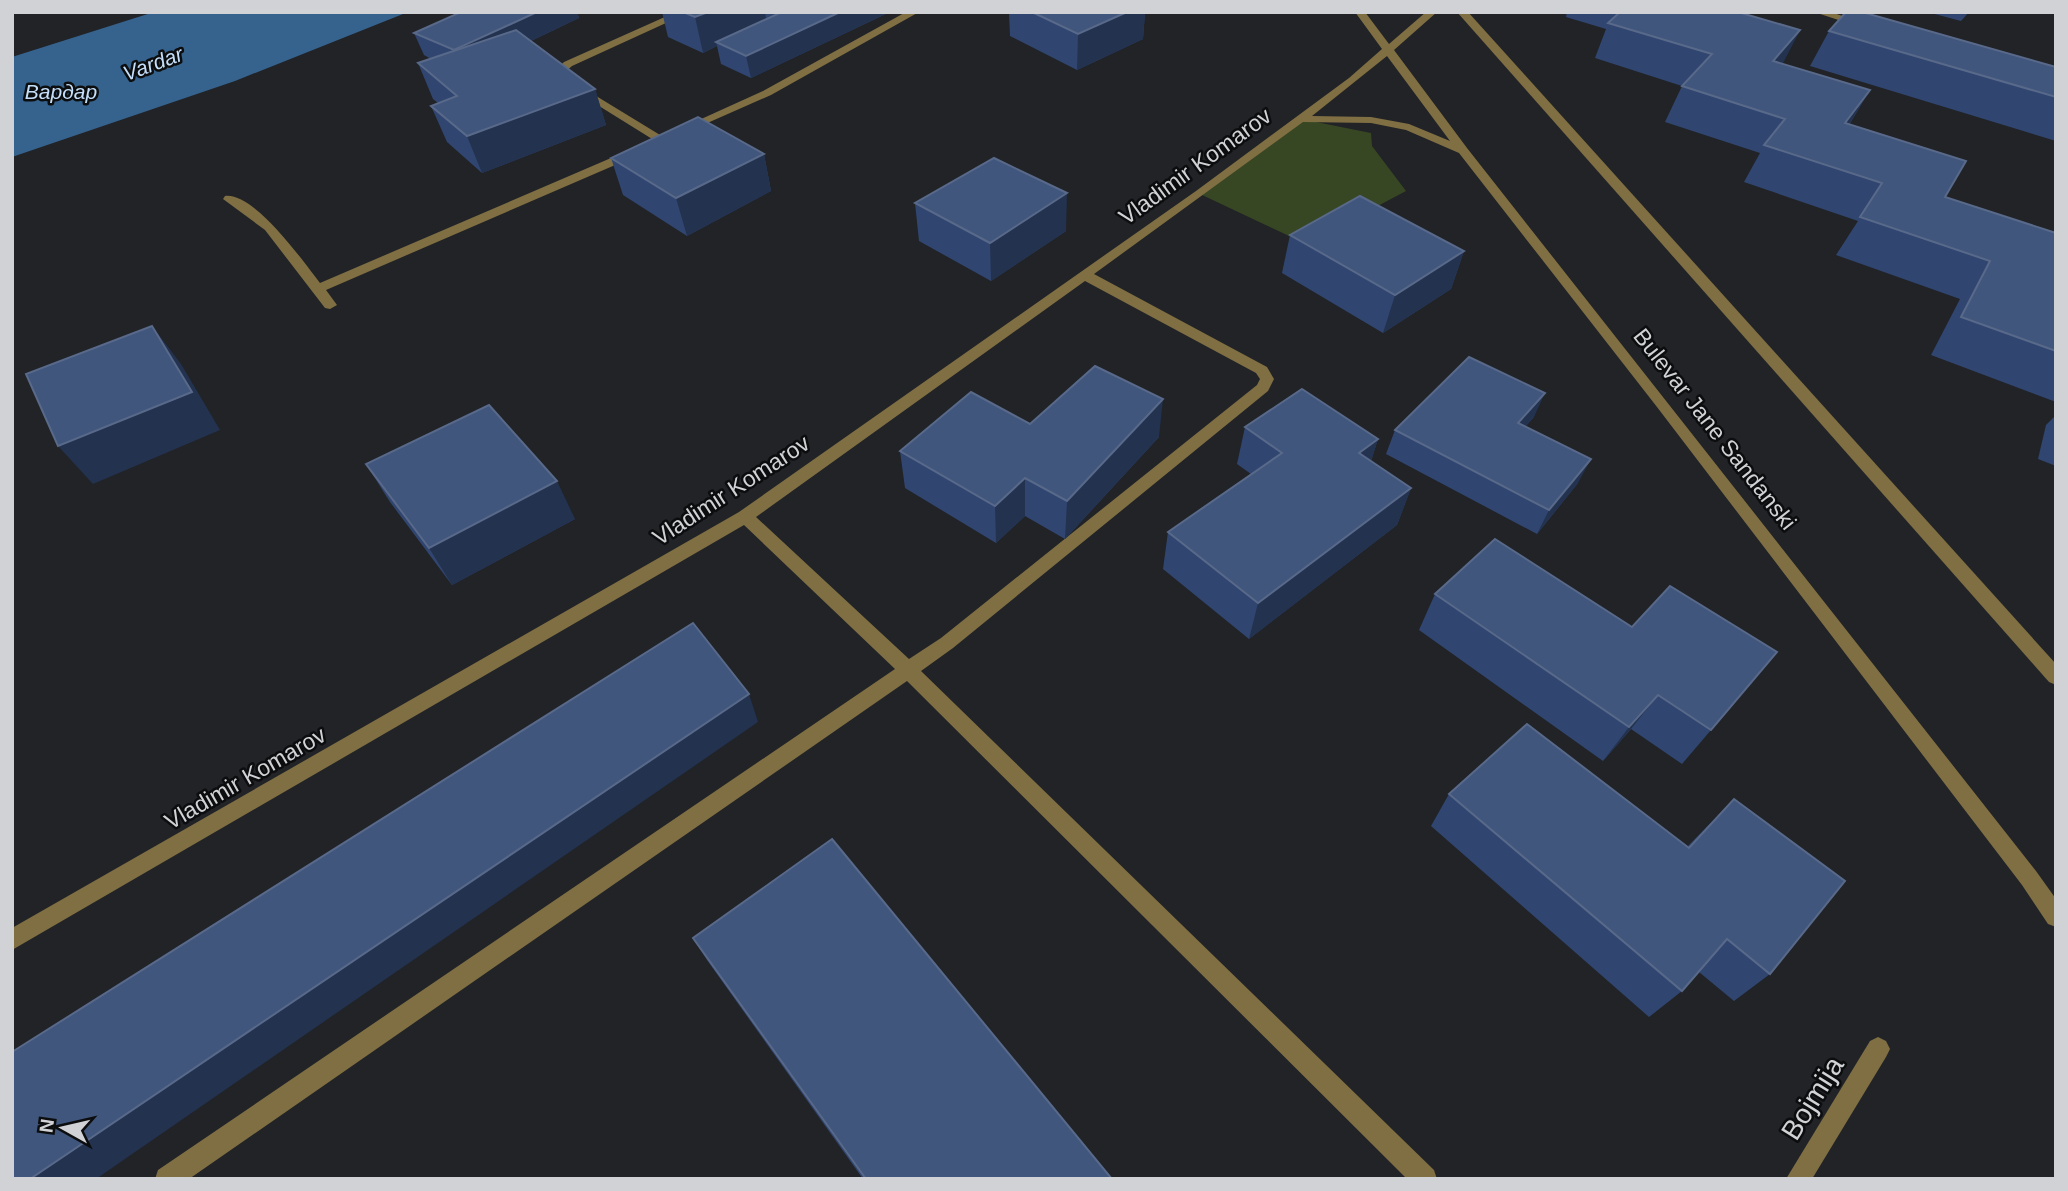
<svg xmlns="http://www.w3.org/2000/svg" width="2068" height="1191" viewBox="0 0 2068 1191" font-family="Arial,sans-serif">
<rect width="100%" height="100%" fill="#212327"/>
<!-- green -->
<polygon fill="#374723" points="1301,119 1371,133 1372,146 1406,191 1306,244 1200,194"/>
<!-- water -->
<polygon fill="#36638e" points="154,12 408,12 235,81 12,157 12,57"/>
<g fill="none" stroke-linecap="round" stroke-linejoin="round">
<!-- minor -->
<g fill="#806f43" fill-rule="evenodd">
<polygon points="676,12 690,12 572,66 565,72 565,77 665,138 665,142 657,142 554,78 555,71 564,62"/>
<polygon points="906,12 919,12 771,95 687,132 677,130 763,91"/>
<path d="M1355,12H1365L1389,44L1426,12H1437L1394,50L1467,148L2036,871L2056,899V927L2048,924L2022,885L1657,407L1459,153L1406,130L1371,123L1303,122L1094,274L1267,367L1274,379L1268,391L953,648L921,671L1434,1170L1437,1179H1407L907,681L189,1179H155L158,1170L895,669L744,525L12,950V928L739,512L1196,191L1349,78L1382,49ZM1387,56L1450,141L1409,124L1371,117L1312,116ZM1085,281L1256,373L1260,379L1257,385L941,638L909,659L756,517Z"/>
<polygon points="1457,12 1468,12 2056,664 2056,685 2049,682"/>
<polygon points="1814,12 1831,12 1868,25 1863,28"/>
<path d="M632,149L638,153L636,156L326,290L337,305L330,309L325,308L265,230L223,199L225,196C254,192 303,261 320,283Z"/>
<polygon points="1878,1037 1886,1041 1890,1049 1886,1057 1812,1179 1786,1179 1870,1041"/>
</g>
</g>
<!-- wall -->
<g fill="#304671">
<polygon points="461,12 577,12 579,18 531,41 595,89 606,125 482,173 447,142 431,106 438,103 433,99 418,63 431,59 424,55 414,33"/>
<polygon points="662,12 890,12 751,78 721,64 717,46 703,53 668,37"/>
<polygon points="1009,12 1145,12 1143,39 1077,70 1010,36"/>
<polygon points="1567,12 1738,12 1800,30 1782,64 1870,90 1849,125 1945,197 2056,233 2056,402 1931,355 1960,299 1836,255 1858,221 1744,182 1760,153 1665,122 1682,86 1595,58 1606,29 1566,17"/>
<polygon points="1927,12 1969,12 1961,21"/>
<polygon points="1829,31 2056,67 2056,141 1810,66"/>
<polygon points="764,154 771,191 687,236 623,195 611,158"/>
<polygon points="915,203 1066,231 991,281 919,241"/>
<polygon points="1290,235 1464,251 1451,289 1383,333 1282,273"/>
<polygon points="2056,415 2056,466 2038,459 2046,425"/>
<polygon points="1534,417 1525,427 1578,483 1537,534 1386,454 1395,430"/>
<polygon points="1030,424 1159,437 1065,539 1025,516 996,543 905,488 900,451"/>
<polygon points="1245,427 1378,439 1371,461 1411,488 1397,525 1249,639 1163,569 1168,532 1251,474 1237,464"/>
<polygon points="366,464 575,519 452,585 390,502"/>
<polygon points="1495,539 1711,730 1682,764 1631,729 1603,761 1419,630 1435,594"/>
<polygon points="1449,794 1687,847 1734,799 1770,974 1734,1001 1699,972 1682,991 1649,1017 1431,826"/>
<polygon points="693,938 1112,1179 863,1179 707,960"/>
</g>
<!-- shaded-wall -->
<g fill="#23324f">
<polygon points="537,12 577,12 579,18 463,73 454,50"/>
<polygon points="708,12 765,12 767,24 716,42 717,46 703,53 695,17"/>
<polygon points="840,12 890,12 751,78 746,56"/>
<polygon points="1127,12 1145,12 1143,39 1077,70 1078,34"/>
<polygon points="1800,30 1782,65 1773,61"/>
<polygon points="595,89 606,125 482,173 467,136"/>
<polygon points="1870,90 1848,126 1845,123"/>
<polygon points="764,154 771,191 687,236 676,198"/>
<polygon points="1067,193 1066,231 991,281 990,243"/>
<polygon points="1464,251 1451,289 1383,333 1395,295"/>
<polygon points="152,326 181,364 220,430 93,484 58,446"/>
<polygon points="1545,393 1534,417 1507,447 1518,423"/>
<polygon points="1163,399 1159,437 1065,539 1067,501"/>
<polygon points="1378,439 1366,477 1359,453"/>
<polygon points="1591,459 1578,483 1537,534 1549,510"/>
<polygon points="1025,478 1025,516 996,543 995,506"/>
<polygon points="557,481 575,519 452,585 429,548"/>
<polygon points="1411,488 1397,525 1249,639 1258,603"/>
<polygon points="749,694 758,722 96,1179 30,1179"/>
<polygon points="1658,695 1631,729 1603,761 1629,727"/>
</g>
<!-- building -->
<g fill="#41567c" stroke="#58698a" stroke-width="2">
<polygon points="461,12 537,12 454,50 414,33"/>
<polygon points="683,12 708,12 695,17"/>
<polygon points="782,12 840,12 746,56 716,42"/>
<polygon points="1032,12 1127,12 1078,34"/>
<polygon points="1620,12 1738,12 1800,30 1773,61 1870,90 1845,123 1966,161 1945,197 2056,233 2056,351 1961,317 1990,261 1860,217 1882,183 1764,145 1785,119 1682,86 1712,54 1608,23"/>
<polygon points="1846,12 1862,12 2056,67 2056,97 1829,31"/>
<polygon points="516,30 595,89 467,136 431,106 457,96 418,63"/>
<polygon points="698,117 764,154 676,198 611,158"/>
<polygon points="994,158 1067,193 990,243 915,203"/>
<polygon points="1360,196 1464,251 1395,295 1290,235"/>
<polygon points="152,326 192,392 58,446 26,374"/>
<polygon points="1469,357 1545,393 1518,423 1591,459 1549,510 1395,430"/>
<polygon points="1095,366 1163,399 1067,501 1025,478 995,506 900,451 971,392 1030,424"/>
<polygon points="1302,389 1378,439 1359,453 1411,488 1258,603 1168,532 1282,453 1245,427"/>
<polygon points="489,405 557,481 429,548 366,464"/>
<polygon points="1495,539 1632,627 1670,586 1777,652 1711,730 1658,695 1629,727 1435,594"/>
<polygon points="693,623 749,694 30,1179 12,1179 12,1052"/>
<polygon points="1527,724 1689,848 1734,799 1845,881 1770,974 1727,939 1682,991 1449,794"/>
<polygon points="832,839 1112,1179 866,1179 693,938"/>
</g>
<g text-anchor="middle" stroke-width="5" stroke-linejoin="round" paint-order="stroke">
<!-- far-water labels -->
<g font-size="21" font-style="italic" fill="#c5dffa" stroke="#0c0d0e">
<text transform="translate(153 64) rotate(-20)" y="7">Vardar</text>
<text x="61" y="99">Вардар</text>
</g>
<!-- street labels -->
<g font-size="23" fill="#d0d2d5" stroke="#0c0d0e">
<text transform="translate(1195 166) rotate(-36)" y="8">Vladimir Komarov</text>
<text transform="translate(1715 429) rotate(52)" y="8">Bulevar Jane Sandanski</text>
<text transform="translate(731 490) rotate(-33)" y="8">Vladimir Komarov</text>
<text transform="translate(245 778) rotate(-30)" y="8">Vladimir Komarov</text>
</g>
<!-- near-street labels -->
<g font-size="28" fill="#d0d2d5" stroke="#0c0d0e">
<text transform="translate(1812 1098) rotate(-58)" y="10">Bojmija</text>
</g>
</g>
<!-- border -->
<rect width="2068" height="1191" fill="none" stroke="#d0d2d5" stroke-width="28"/>
<!-- north arrow -->
<g transform="translate(63 1128) rotate(278)" stroke="#0c0d0e" stroke-width="5" paint-order="stroke">
<path d="M0-5L12 26L0 18L-12 26Z" fill="#d0d2d5"/>
<text y="-10" font-size="19" font-weight="bold" text-anchor="middle" fill="#d0d2d5">N</text>
</g>
</svg>
